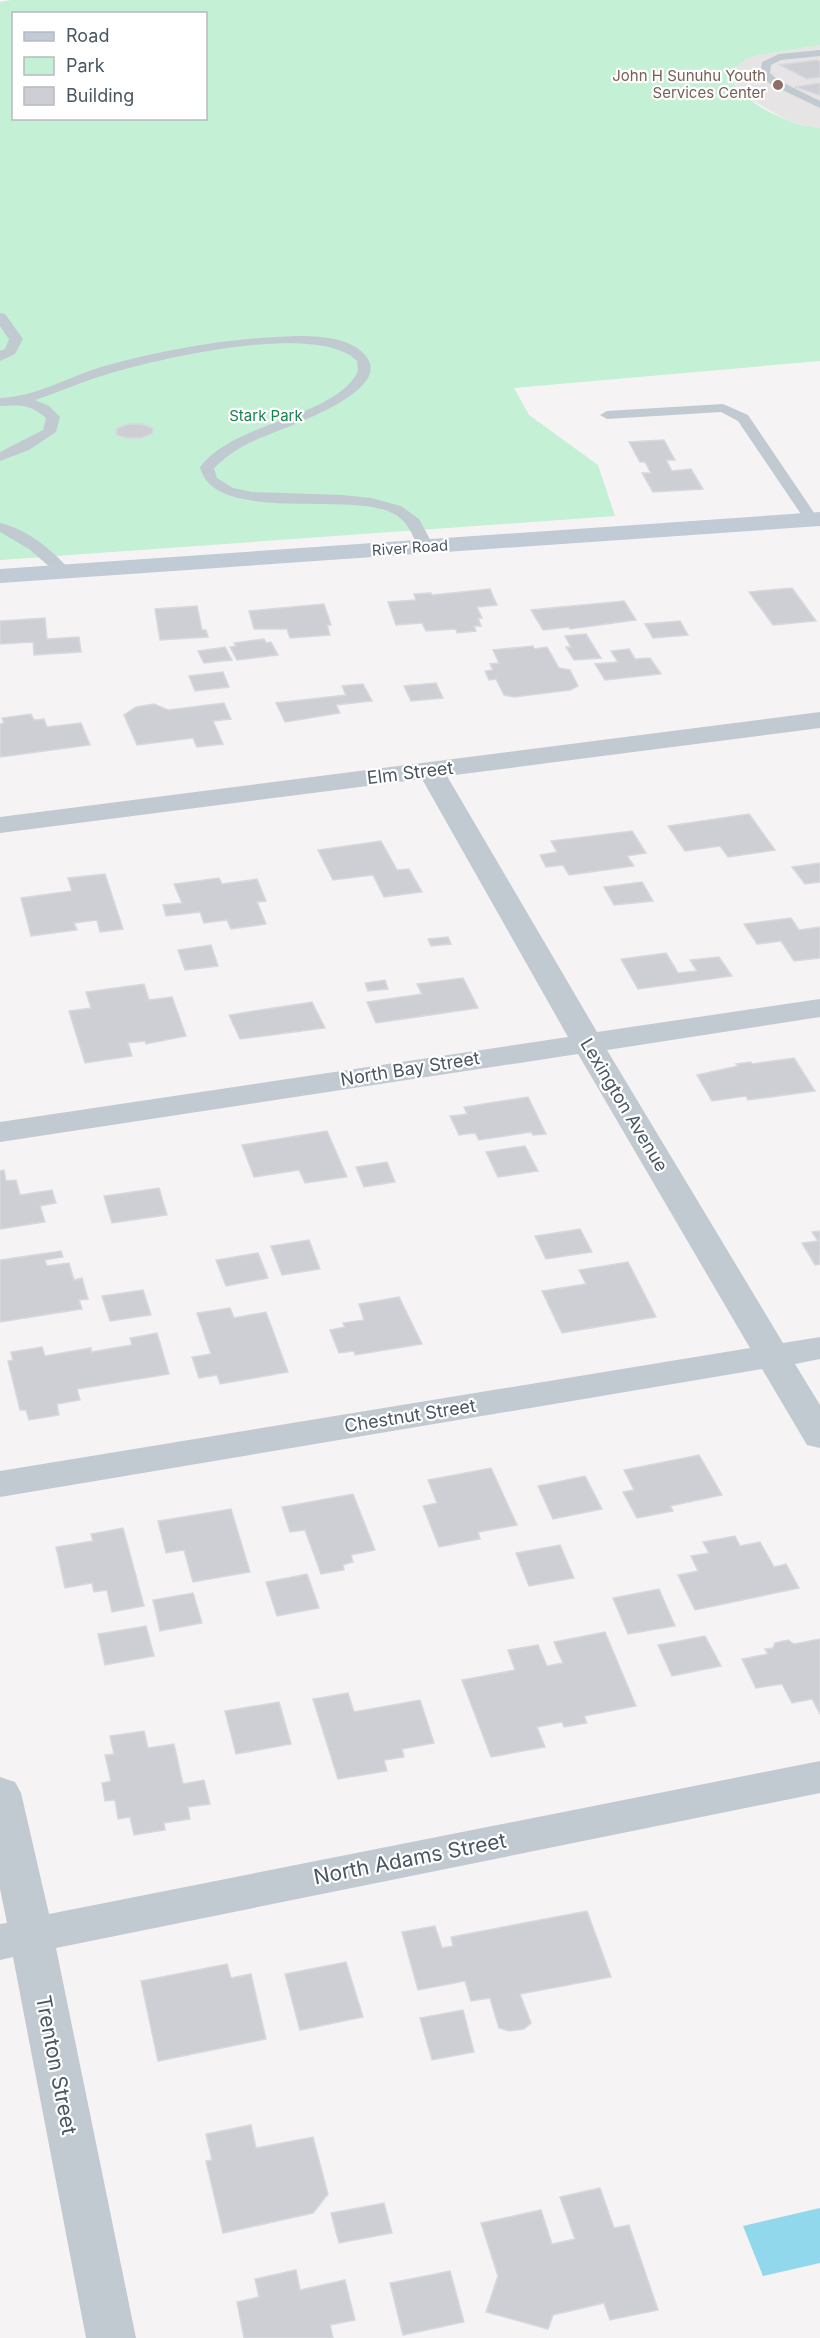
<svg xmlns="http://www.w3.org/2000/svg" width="820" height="2338" viewBox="0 0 820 2338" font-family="Inter,sans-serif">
<rect width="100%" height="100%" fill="#f5f3f3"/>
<!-- education -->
<polygon fill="#e6e4e5" points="820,45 820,128 810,127 785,119 745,96 727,74 749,57"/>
<!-- green -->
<path fill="#c4f0d5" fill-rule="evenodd" d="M11,0H820V45L749,57L727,74C733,81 738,91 745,96C763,111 797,127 820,128V361L514,388L529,415L598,465L615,516L0,560V2ZM14,14H206V118H14Z"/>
<!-- water -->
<polygon fill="#92d8ec" points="820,2208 820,2263 763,2276 743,2226"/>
<!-- building -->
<g fill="#cdcfd5" stroke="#d7d9de" stroke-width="1.5">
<polygon points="817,60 820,62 820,77 807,79 780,65"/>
<polygon points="820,83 820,95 795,87"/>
<polygon points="128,424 141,424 153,428 152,434 141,438 127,438 116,435 117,428"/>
<polygon points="664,440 675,460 666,460 672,471 691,469 703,489 653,492 642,473 651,473 645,462 640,462 629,442"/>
<polygon points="792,588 816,621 773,625 749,592"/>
<polygon points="490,589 497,605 477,607 482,618 478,618 481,626 474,626 476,631 457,633 456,629 426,631 422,623 396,625 388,602 416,600 414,594 431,593 432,595"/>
<polygon points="624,601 636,620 570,629 569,627 543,630 531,610"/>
<polygon points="324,604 331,625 327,625 330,635 290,638 287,629 254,629 249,611"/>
<polygon points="197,606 202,630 206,630 208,637 160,640 155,609"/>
<polygon points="45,618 47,639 79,637 81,652 34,655 33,642 0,644 0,621"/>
<polygon points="680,621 688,635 653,638 645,624"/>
<polygon points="586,634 601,658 574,660 566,647 571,647 565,636"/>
<polygon points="264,639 266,643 271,642 278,655 237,660 230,647 236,646 234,643"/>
<polygon points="533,646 534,649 547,647 559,668 570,670 578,686 570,690 514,697 504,695 496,679 489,680 485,671 493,670 490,664 499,663 493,650"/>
<polygon points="225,647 232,660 204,663 198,651"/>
<polygon points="629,649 635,659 650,658 661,674 605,680 595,664 618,662 611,651"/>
<polygon points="223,672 229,687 195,691 189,676"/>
<polygon points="436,683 443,698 411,701 404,686"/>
<polygon points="363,684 372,701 336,705 340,713 285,722 276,703 346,695 342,686"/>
<polygon points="224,703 231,719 213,721 223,744 197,747 193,738 137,745 124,715 136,707 154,704 168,710"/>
<polygon points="31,714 34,720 44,719 47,727 81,723 90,745 0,757 0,724 4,723 2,718"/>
<polygon points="749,814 775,850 728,857 720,846 685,851 668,826"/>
<polygon points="632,831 646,853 627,856 634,866 569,875 563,865 546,867 540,855 557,852 551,841"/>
<polygon points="381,841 397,870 409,869 422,892 384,897 373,875 333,880 318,850"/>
<polygon points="820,863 820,882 805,884 792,867"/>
<polygon points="105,874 123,929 100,932 97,920 74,923 77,930 31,936 21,898 72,891 68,878"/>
<polygon points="219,878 222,884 257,879 266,901 257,902 266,924 231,929 227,920 204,923 200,912 166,916 163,905 182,903 174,884"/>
<polygon points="642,882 653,901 614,905 604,887"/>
<polygon points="791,918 799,930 820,927 820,958 794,961 781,941 757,944 744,924"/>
<polygon points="448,937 451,944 431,946 428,939"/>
<polygon points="211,945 218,966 185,970 178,950"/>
<polygon points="666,953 678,973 697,971 690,960 719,957 732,976 638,989 621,959"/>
<polygon points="463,978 478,1008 376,1023 367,1002 422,994 417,984"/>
<polygon points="385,980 388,989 368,991 365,983"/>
<polygon points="144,984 149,1000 172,997 186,1036 146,1044 145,1041 128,1043 132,1056 85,1063 69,1011 91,1008 86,992"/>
<polygon points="312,1002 325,1028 240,1039 229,1015"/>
<polygon points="794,1058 815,1091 748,1100 746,1096 712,1101 697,1075 738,1066 736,1064 751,1062 752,1064"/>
<polygon points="528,1097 546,1134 533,1135 531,1132 479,1140 475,1133 459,1135 450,1116 467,1114 464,1107"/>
<polygon points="327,1131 347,1177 305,1183 299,1170 254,1177 242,1145"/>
<polygon points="525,1146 538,1171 498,1177 486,1152"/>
<polygon points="387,1162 395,1182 364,1187 356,1167"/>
<polygon points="4,1170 6,1181 16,1180 20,1195 52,1190 56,1203 40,1206 45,1222 0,1229 0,1171"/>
<polygon points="159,1188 167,1215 112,1223 104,1196"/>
<polygon points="580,1229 592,1252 546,1259 535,1236"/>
<polygon points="820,1231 820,1264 815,1265 802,1243 818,1241 812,1232"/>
<polygon points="309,1240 320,1269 282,1275 271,1246"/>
<polygon points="61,1251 63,1257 45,1260 47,1266 69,1263 74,1280 82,1278 88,1299 79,1300 82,1309 0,1322 0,1260"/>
<polygon points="258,1253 268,1278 226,1286 216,1260"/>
<polygon points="628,1262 656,1317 562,1333 542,1291 586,1284 579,1270"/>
<polygon points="143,1290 151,1315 110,1321 102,1296"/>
<polygon points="399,1297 422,1344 355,1355 354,1351 339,1353 330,1330 345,1327 343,1323 364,1320 359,1304"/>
<polygon points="230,1308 234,1318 266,1312 288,1372 220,1384 217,1375 199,1378 192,1357 211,1354 197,1313"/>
<polygon points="157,1333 169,1374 77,1389 80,1400 57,1404 59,1415 29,1420 26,1410 20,1410 8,1361 13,1360 11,1352 42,1347 45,1356 91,1348 91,1352 132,1345 130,1338"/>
<polygon points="699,1455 722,1495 670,1506 673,1511 637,1518 623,1492 634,1490 624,1470"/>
<polygon points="491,1468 517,1525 478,1532 480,1539 439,1547 423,1506 437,1503 428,1480"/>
<polygon points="585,1476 602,1509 553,1519 538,1486"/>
<polygon points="353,1494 375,1550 351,1555 353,1562 343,1565 344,1570 321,1574 305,1530 290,1532 282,1507"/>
<polygon points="231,1509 250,1572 193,1582 184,1550 166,1553 158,1521"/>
<polygon points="123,1528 144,1606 112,1612 107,1590 94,1592 92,1583 65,1588 56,1547 93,1541 91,1534"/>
<polygon points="735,1536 740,1546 760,1542 774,1567 786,1564 799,1588 695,1610 678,1575 698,1571 691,1556 709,1553 703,1542"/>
<polygon points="560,1545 574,1578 529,1586 516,1553"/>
<polygon points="307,1574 319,1608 277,1616 266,1582"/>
<polygon points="659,1589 675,1626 628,1634 613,1598"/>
<polygon points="193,1593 202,1623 160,1631 153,1600"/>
<polygon points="146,1626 154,1656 105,1665 98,1634"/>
<polygon points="605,1632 636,1706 584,1716 587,1723 564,1727 562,1722 537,1727 545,1747 491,1757 462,1680 515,1670 508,1650 538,1645 547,1666 563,1663 554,1642"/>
<polygon points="705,1636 721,1666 672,1676 658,1645"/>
<polygon points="820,1639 820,1714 812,1699 792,1703 782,1684 756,1688 742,1659 768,1654 765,1649 773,1648 775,1643 788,1640 794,1644"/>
<polygon points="348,1693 354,1712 420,1700 434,1743 402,1749 404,1757 384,1760 387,1771 338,1779 313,1699"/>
<polygon points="279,1702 291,1744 236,1754 225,1711"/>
<polygon points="144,1731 148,1748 174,1744 183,1784 204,1780 210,1804 188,1807 190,1819 164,1823 165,1830 134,1835 130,1817 118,1819 115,1800 105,1801 102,1783 111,1781 105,1755 114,1754 110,1736"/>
<polygon points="587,1911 611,1977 520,1994 531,2023 524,2029 509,2031 499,2028 490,1998 471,2001 465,1981 418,1990 402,1932 435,1926 442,1948 453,1946 451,1937"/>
<polygon points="346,1962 363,2017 300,2030 285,1974"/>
<polygon points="227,1964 231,1978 251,1974 266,2039 158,2061 141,1981"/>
<polygon points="463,2010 474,2052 432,2060 420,2018"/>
<polygon points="251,2125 256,2148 313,2137 328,2194 313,2213 223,2233 206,2161 212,2160 206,2134"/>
<polygon points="600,2188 614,2228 629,2225 658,2310 610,2320 604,2303 553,2315 548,2329 486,2312 498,2276 481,2223 541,2210 552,2244 575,2239 560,2197"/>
<polygon points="384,2203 392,2233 339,2243 331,2213"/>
<polygon points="296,2270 300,2290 345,2280 355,2320 330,2325 333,2338 244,2338 237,2302 259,2297 255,2279"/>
<polygon points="450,2271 464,2322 403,2335 390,2283"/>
</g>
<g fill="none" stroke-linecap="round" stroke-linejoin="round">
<!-- lane -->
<g fill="#c1cad1" fill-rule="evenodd">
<polygon points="820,50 820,56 781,60 771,65 770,73 778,80 820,101 820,108 770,84 760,74 762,62 779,54"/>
<polygon points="0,313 5,314 23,339 15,354 0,361 0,351 5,349 9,339 0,326"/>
<path d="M296,336C317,336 350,337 365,355C399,394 269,432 247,444C235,450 225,458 214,468L217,478L233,488L252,492L342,495L371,498L401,506L419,519L434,547L431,550H421C410,534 410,521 390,512C346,492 213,524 200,467C235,421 337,417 358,371L357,361C319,321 157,359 108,374C83,381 60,392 35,400L49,406L60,417L56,432L29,450L0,461V452L43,430L46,418C30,404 20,405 0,406V398C35,397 68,377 101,367C165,349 230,338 296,336Z"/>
<polygon points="723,404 748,415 819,520 817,523 807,523 738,421 721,412 607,419 600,415 607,411"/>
<path d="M0,523C27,529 51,549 69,569L72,572L69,575H59L29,549L0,532Z"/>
</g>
<!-- street -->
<g fill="#c1cad1" fill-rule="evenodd">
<polygon points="820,712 820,728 447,776 597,1032 820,999 820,1017 607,1050 783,1343 820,1337 820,1359 795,1364 820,1405 820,1448 807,1445 762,1369 0,1497 0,1471 750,1348 578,1054 0,1142 0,1122 568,1037 422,779 0,833 0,817"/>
<polygon points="820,1761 820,1793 56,1948 136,2338 86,2338 13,1957 0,1960 0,1924 7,1923 0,1889 0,1777 15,1782 21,1793 49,1914"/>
</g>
<!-- secondary -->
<polygon fill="#c1cbd6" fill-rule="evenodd" points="820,512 820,526 0,583 0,569"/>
</g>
<!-- markers -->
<circle fill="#8d6e63" stroke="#fff" stroke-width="2" cx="778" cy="85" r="6"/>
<g text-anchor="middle" stroke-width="4.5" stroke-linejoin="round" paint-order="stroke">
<!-- far-education labels -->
<g font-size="15" fill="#785e54" stroke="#fff" text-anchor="end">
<text x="766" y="81">John H Sunuhu Youth<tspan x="766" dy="17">Services Center</tspan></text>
</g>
<!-- far-park labels -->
<g font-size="15" fill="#198450" stroke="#fff">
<text x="266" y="421">Stark Park</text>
</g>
<!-- far-street labels -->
<g font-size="15" fill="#4a5660" stroke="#fff">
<text transform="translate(410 548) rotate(-4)" y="5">River Road</text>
</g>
<!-- street labels -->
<g font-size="18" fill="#4a5660" stroke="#fff">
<text transform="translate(410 773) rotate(-7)" y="6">Elm Street</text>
<text transform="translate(410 1069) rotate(-9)" y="6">North Bay Street</text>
<text transform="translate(624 1105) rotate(59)" y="6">Lexington Avenue</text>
<text transform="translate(410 1416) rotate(-9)" y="6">Chestnut Street</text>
</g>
<!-- near-street labels -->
<g font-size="21" fill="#4a5660" stroke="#fff">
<text transform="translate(410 1859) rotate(-11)" y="7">North Adams Street</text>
<text transform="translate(56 2065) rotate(79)" y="7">Trenton Street</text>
</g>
</g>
<!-- legend -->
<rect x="12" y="12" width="195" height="108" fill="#ffffff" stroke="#b7bbbf" stroke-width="1.5"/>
<rect x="24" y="32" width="30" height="9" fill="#c1cbd6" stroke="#b7bbbf" stroke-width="1.5"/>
<text x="66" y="42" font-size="18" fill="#4a5660">Road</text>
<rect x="24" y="57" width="30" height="18" fill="#c4f0d5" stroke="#b7bbbf" stroke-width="1.5"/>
<text x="66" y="72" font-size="18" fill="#4a5660">Park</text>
<rect x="24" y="87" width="30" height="18" fill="#cdcfd5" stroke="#b7bbbf" stroke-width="1.5"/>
<text x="66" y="102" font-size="18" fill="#4a5660">Building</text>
</svg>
